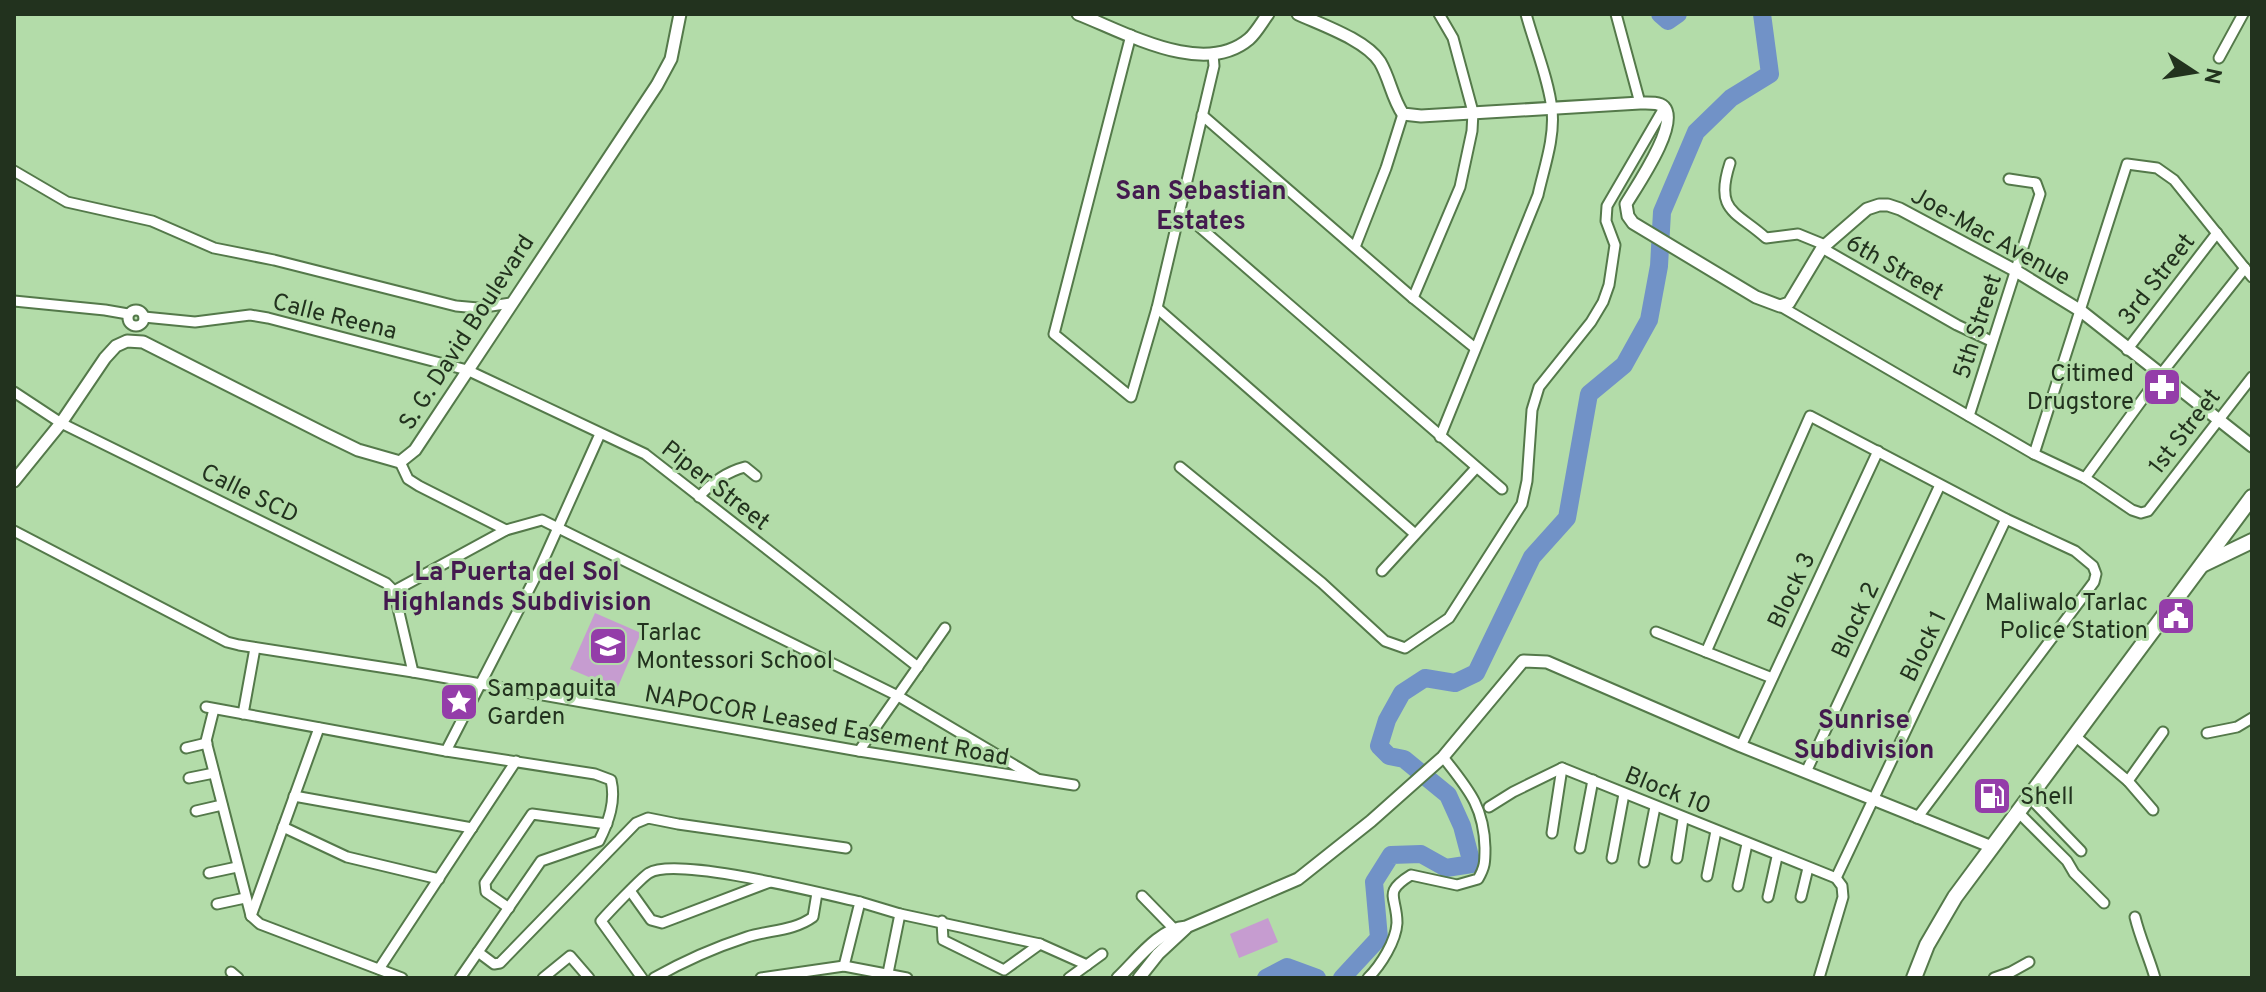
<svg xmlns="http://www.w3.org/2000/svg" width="2266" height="992" viewBox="0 0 2266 992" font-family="Overpass,sans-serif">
<rect width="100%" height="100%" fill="#b3dca9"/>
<!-- green -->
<g fill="#c69cd0">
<polygon points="595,613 641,633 617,689 570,669"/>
<polygon points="1268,918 1278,942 1239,958 1230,934"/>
</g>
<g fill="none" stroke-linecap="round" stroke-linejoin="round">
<!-- river -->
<g stroke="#7192c7" stroke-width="18">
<polyline points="1660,14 1668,21 1678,14"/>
<polyline points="1266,978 1287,967 1317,978"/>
<polyline points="1342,978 1379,938 1374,882 1391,855 1421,854 1446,868 1472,864 1462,826 1448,795 1404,759 1389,756 1379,746 1387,720 1402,693 1425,678 1455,683 1476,673 1532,557 1567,518 1589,394 1624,365 1649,320 1659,266 1662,212 1696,132 1731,98 1770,74 1762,14"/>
</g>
<defs>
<g id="minor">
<polyline points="1616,14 1640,103"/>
<polyline points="1131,35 1054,334 1131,397 1157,308 1214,66 1213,54"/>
<polyline points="2219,58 2243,14"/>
<polyline points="1202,115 1413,298 1475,348"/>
<path d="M1730,163C1714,212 1736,211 1766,238L1798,234L1825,245"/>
<polyline points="14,171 67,202 152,221 214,248 274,260 456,306 478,308 511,303"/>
<polyline points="1180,210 1502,489"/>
<polyline points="1355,247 1386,168 1403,114"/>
<polyline points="1822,248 1957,325 1991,341"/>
<polyline points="1413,298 1460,187 1472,131 1473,112 1453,38 1439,14"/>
<polyline points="14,301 105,310 128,314"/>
<polyline points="1780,306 2034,454 2085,478 2132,510 2141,513 2148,511 2252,377"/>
<polyline points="1157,308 1415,534"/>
<circle cx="136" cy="318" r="8"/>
<polyline points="144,317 195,322 250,315 268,318 467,370 645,454 918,667"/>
<polyline points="2127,350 2217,233"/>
<polyline points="14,392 61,423 386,583 394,591 413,672"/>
<polyline points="1969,416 2040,194 2036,183 2009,179"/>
<path d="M1440,437L1538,195C1544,168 1555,138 1552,110C1549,80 1534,44 1526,14"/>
<polyline points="2034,454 2127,164 2157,168 2174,180 2252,277"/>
<polyline points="400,462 408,479 419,486 506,530"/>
<polyline points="1180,467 1322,583 1385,641 1405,648 1449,618 1522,504 1527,481 1532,410 1539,387 1591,322 1603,302 1609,285 1615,245 1606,221 1607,206 1664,108"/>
<polyline points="2085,478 2161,374 2245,268"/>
<path d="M699,497C712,482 726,472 745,467L756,476"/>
<polyline points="14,531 227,642 239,645 413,672 859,751 1074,785"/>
<polyline points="1382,571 1476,468"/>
<polyline points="394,591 506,530 542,520 898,696 1036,778"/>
<polyline points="1656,632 1772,678"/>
<polyline points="1706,652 1810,416 2006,519 2075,551 2093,566 2096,574 2094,582 1917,818"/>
<path d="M206,707L446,751L595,774L611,780C616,801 609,821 599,841L541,861L460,978"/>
<polyline points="214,709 206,741 251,916 260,924 402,978"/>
<polyline points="243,714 255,648"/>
<polyline points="2207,733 2237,727 2252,718"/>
<polyline points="2075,736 2128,781 2163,732"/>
<polyline points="1741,746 1878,451"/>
<polyline points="186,748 207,743"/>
<polyline points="446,751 539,570 600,434"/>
<polyline points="859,751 945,628"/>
<polyline points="1806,772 1940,485"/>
<polyline points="189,778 214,773"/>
<polyline points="2128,781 2153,810"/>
<polyline points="294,796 472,828"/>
<polyline points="2029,797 2081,851"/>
<polyline points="1489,807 1513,792 1562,768 1836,878"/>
<polyline points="196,811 222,805"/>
<polyline points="2018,812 2067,861 2074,873 2104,903"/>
<polyline points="283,827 347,857 439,879"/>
<polyline points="1552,833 1562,768"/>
<polyline points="1580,848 1593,780"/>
<polyline points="1612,858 1624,794"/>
<polyline points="1677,858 1683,819"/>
<polyline points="1644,862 1655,807"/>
<polyline points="209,873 237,867"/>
<polyline points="1707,876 1716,831"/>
<polyline points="1836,878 2006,519"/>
<polyline points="1738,886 1747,844"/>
<polyline points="631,892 651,920 662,923 770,882"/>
<polyline points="1142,896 1179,934"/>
<polyline points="1768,897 1777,857"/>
<polyline points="1801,897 1808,868"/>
<polyline points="860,902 900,914"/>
<polyline points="217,904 245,898"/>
<polyline points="509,908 486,892 485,883 532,814 607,824"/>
<polyline points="251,916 319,728"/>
<path d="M2135,917C2140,938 2149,957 2155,978"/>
<polyline points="942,921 943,940 1004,970 1040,944"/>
<polyline points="478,952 494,964 500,963 636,823 648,818 678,824 846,848"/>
<polyline points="379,969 516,761"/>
<polyline points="231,972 238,978"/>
<polyline points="888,973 900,914 1040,944 1087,965"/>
<polyline points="543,978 570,956 589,978"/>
<path d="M642,978L601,921C607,914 643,876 649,873C676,856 824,894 860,902L844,966"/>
<path d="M654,978C684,961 713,948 747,937C769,930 794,931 813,917L817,893"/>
<polyline points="761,978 844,966 907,978"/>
<polyline points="1069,978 1102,954"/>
<path d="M1368,978C1381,965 1396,941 1397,923C1397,896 1382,893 1411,875L1457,885L1478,879C1485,867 1485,862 1485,848C1484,806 1468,789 1443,757"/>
<polyline points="1819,978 1843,897 1842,886 1836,878"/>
<polyline points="1994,978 2011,972 2029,962"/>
</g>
<g id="tertiary">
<path d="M1078,14C1125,32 1203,78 1249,39C1256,33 1262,22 1268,14"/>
<path d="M1298,14C1322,25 1366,40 1380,62C1390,79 1392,98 1403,114L1421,116L1640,103C1647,103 1659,102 1664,107C1680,124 1636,187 1626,204L1628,216L1633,223L1756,297L1780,306L1789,303L1822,248L1867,209L1879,205H1888L1900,209L2016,271L2081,311L2252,446"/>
<polyline points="14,481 61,423 105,358 116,346 127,341 143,342 325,434 358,450 400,462 415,450 657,85 671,59 680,14"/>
<path d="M1118,978C1137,960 1159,929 1186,927L1298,879L1371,821L1443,757L1523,661L1547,662L1741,746L1992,847"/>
<polyline points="1139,978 1158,954 1186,928"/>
</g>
<polyline id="primary" points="2202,565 2252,541"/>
<polyline id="trunk" points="1914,978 1927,945 1955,897 2252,497"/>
</defs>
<!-- minor casing -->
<use href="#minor" stroke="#54794a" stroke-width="13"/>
<!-- tertiary casing -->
<use href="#tertiary" stroke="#54794a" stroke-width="15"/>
<!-- primary casing -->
<use href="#primary" stroke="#54794a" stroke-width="18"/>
<!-- trunk casing -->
<use href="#trunk" stroke="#54794a" stroke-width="18"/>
<!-- minor -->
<use href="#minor" stroke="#fff" stroke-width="9"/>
<!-- tertiary -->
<use href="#tertiary" stroke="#fff" stroke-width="11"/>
<!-- primary -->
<use href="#primary" stroke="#fff" stroke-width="14"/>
<!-- trunk -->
<use href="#trunk" stroke="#fff" stroke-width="14"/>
</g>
<!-- icons -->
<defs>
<symbol id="pharmacy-square" viewBox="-11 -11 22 22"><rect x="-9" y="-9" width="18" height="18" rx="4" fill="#943da9" stroke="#b3dca9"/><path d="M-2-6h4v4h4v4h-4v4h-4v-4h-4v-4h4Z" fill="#fff"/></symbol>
<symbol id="civic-square" viewBox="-11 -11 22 22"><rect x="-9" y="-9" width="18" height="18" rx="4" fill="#943da9" stroke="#b3dca9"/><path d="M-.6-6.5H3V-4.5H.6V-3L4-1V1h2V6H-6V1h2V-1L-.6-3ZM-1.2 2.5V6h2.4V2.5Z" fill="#fff"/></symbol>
<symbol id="school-square" viewBox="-11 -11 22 22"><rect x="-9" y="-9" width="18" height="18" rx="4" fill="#943da9" stroke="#b3dca9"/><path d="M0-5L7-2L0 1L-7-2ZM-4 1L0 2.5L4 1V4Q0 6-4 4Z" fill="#fff"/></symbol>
<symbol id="sight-square" viewBox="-11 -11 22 22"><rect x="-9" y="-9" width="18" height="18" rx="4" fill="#943da9" stroke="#b3dca9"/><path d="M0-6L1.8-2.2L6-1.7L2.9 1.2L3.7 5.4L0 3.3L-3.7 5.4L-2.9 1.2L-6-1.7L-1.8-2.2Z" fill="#fff"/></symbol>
<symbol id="fuel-square" viewBox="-11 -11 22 22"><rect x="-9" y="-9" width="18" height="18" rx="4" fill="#943da9" stroke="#b3dca9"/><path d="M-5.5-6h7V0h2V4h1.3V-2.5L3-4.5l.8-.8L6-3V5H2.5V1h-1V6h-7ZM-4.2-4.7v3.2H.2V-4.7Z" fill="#fff"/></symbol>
</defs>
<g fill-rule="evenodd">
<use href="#pharmacy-square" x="2140" y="365" width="44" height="44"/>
<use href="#civic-square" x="2154" y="594" width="44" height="44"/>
<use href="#school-square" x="586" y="624" width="44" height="44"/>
<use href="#sight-square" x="437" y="680" width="44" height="44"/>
<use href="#fuel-square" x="1970" y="774" width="44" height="44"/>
</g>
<g text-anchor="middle" stroke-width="6" stroke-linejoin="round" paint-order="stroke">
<!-- street labels -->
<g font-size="24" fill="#22321e" stroke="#b3dca9">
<text transform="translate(1991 236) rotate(29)" y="8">Joe-Mac Avenue</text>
<text transform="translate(1895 267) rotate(30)" y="8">6th Street</text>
<text transform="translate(2156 279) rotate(-52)" y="8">3rd Street</text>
<text transform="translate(335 316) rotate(14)" y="8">Calle Reena</text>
<text transform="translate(1977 326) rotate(-72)" y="8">5th Street</text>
<text transform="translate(466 332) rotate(-57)" y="8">S. G. David Boulevard</text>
<text transform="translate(2184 431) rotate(-52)" y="8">1st Street</text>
<text transform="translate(716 485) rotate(38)" y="8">Piper Street</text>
<text transform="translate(250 493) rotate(26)" y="8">Calle SCD</text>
<text transform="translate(1791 590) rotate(-65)" y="8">Block 3</text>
<text transform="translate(1855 620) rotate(-65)" y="8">Block 2</text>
<text transform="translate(1923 646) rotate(-64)" y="8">Block 1</text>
<text transform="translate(827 725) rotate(10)" y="8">NAPOCOR Leased Easement Road</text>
<text transform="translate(1668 790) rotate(22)" y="8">Block 10</text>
</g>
<!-- poi labels -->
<g font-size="24" fill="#22321e" stroke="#b3dca9" text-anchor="start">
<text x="2134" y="381" text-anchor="end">Citimed<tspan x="2134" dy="28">Drugstore</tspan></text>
<text x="2148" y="610" text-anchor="end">Maliwalo Tarlac<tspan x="2148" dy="28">Police Station</tspan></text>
<text x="636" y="640">Tarlac<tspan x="636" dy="28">Montessori School</tspan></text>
<text x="487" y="696">Sampaguita<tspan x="487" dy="28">Garden</tspan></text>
<text x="2020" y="804">Shell</text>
</g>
<!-- neighbourhood labels -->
<g font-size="26" font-weight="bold" fill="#441a4f" stroke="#b3dca9">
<text x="1201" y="199">San Sebastian<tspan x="1201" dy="30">Estates</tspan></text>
<text x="517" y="580">La Puerta del Sol<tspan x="517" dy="30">Highlands Subdivision</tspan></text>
<text x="1864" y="728">Sunrise<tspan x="1864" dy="30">Subdivision</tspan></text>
</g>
</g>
<!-- border -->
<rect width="2266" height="992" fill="none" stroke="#22321e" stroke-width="32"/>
<!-- north arrow -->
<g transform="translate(2194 72) rotate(102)" stroke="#b3dca9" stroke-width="6" paint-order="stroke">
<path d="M0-6L14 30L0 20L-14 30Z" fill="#22321e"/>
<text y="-12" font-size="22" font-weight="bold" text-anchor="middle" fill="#22321e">N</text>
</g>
</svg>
